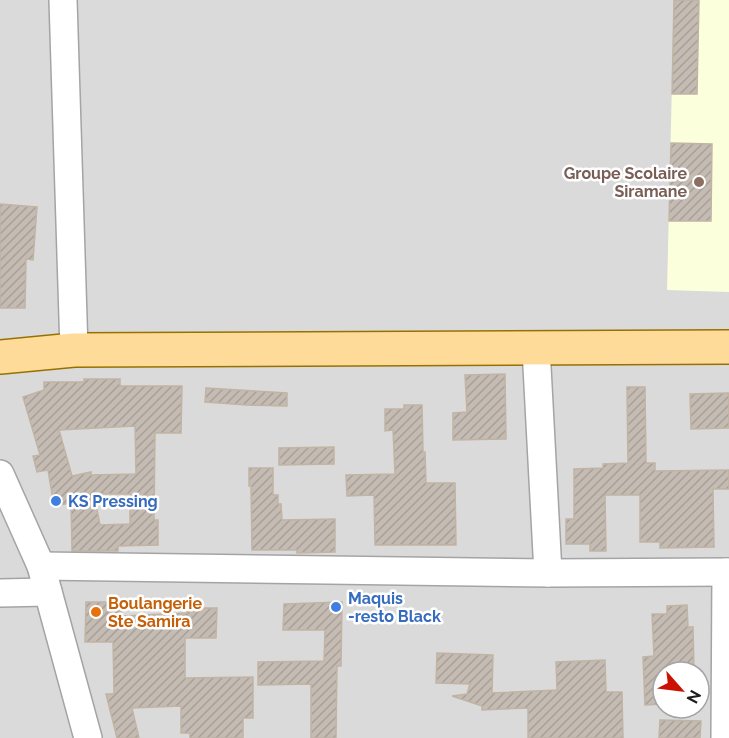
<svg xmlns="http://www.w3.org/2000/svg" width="729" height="738" viewBox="0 0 729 738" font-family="Raleway,sans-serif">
<defs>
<pattern id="building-hatch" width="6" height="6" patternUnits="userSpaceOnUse" patternTransform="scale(1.5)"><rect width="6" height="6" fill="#c4bbb2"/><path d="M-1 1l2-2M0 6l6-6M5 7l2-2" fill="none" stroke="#a8a099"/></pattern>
</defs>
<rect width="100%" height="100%" fill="#efece3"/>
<!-- residential -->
<path fill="#dbdada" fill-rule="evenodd" d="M0,0H729V738H0ZM663,672H699V708H663Z"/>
<!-- education -->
<polygon fill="#fcffdc" points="674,0 729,0 729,292 667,290"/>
<!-- building -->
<g fill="url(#building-hatch)" stroke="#c1b4a5" stroke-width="1.5" fill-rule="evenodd">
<polygon points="674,0 699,0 697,94 672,94"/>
<polygon points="671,143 712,144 711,221 669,221"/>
<polygon points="0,204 37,207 33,260 26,259 25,308 0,308"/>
<polygon points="505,374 506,439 453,440 453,413 467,412 465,375"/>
<path d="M84,379H120V386H182L181,433H155L154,520H158V545L118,546V551H72L71,503L54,506L48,470L37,472L33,456L40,455L23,397L44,390V382H84ZM135,426L136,474L91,475V472L72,476L59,430ZM94,494H130V524L100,525Z"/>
<polygon points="627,387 645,387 646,463 655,463 655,471 729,470 729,489 713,489 714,547 660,548 660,542 640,542 640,495 605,495 606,551 590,551 590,544 566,544 566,519 574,519 574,469 603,468 603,464 628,463"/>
<polygon points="206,388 287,393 287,406 247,405 205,402"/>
<polygon points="729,393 729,428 691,429 690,394"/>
<polygon points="404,405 422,405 423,452 425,452 426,483 455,483 456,545 375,545 374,495 347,496 346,475 395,474 393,430 385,431 385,409 404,409"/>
<polygon points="334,447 334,464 279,465 279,448"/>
<polygon points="249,468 273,468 273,495 278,495 278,504 281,504 282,520 335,519 335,552 297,553 297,550 252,550 251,486 249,486"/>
<polygon points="86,602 122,602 122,616 187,613 187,608 217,608 216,638 185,638 185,678 253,677 253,718 243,718 243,738 190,738 190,733 181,733 181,706 132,708 139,738 117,738 106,694 114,694 113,642 85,642"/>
<polygon points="342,602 341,666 337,666 336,738 311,738 311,684 258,685 258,662 324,661 325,630 283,630 284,604"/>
<polygon points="687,605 688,627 693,627 694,672 663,672 663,704 645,705 643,657 654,656 652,614 667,614 667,606"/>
<polygon points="437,653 493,655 492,693 557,690 556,662 605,660 606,692 622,692 623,738 528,738 528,708 482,710 482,706 452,696 467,694 470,684 436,683"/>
<polygon points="660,720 701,721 700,738 659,738"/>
</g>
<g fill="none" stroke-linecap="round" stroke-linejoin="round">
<defs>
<g id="minor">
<polyline points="63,0 74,350"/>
<polyline points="536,348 548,573"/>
<polyline points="0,474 41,566 88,738"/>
<polyline points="41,566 548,573 729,572"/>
<polyline points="0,593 48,592"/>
<polyline points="725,738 726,572"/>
</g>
<polyline id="major" points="0,357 74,350 729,347"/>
</defs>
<!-- minor casing -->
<use href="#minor" stroke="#a4a4a4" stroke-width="30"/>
<!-- major casing -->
<use href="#major" stroke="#977100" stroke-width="36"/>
<!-- minor -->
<use href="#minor" stroke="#fff" stroke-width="27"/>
<!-- major -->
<use href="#major" stroke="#fedb99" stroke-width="33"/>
</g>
<!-- markers -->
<circle fill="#8d6e63" stroke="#fff" stroke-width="2" cx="699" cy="182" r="6"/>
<g fill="#3f7fe0" stroke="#fff" stroke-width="2">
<circle cx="56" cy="501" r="6"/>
<circle cx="336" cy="607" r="6"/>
</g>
<circle fill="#e8710a" stroke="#fff" stroke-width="2" cx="96" cy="612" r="6"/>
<g text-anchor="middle" stroke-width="5" stroke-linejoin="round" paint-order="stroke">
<!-- education labels -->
<g font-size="16" font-weight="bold" fill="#785e54" stroke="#fff" text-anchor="end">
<text x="687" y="179">Groupe Scolaire<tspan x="687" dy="18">Siramane</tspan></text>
</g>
<!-- shop labels -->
<g font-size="16" font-weight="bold" fill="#366cbe" stroke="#fff" text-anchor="start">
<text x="68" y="507">KS Pressing</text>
<text x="348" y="604">Maquis<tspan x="348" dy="18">-resto Black</tspan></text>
</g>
<!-- food labels -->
<g font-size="16" font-weight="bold" fill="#c56008" stroke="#fff" text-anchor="start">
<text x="108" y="609">Boulangerie<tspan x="108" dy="18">Ste Samira</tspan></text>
</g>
</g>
<!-- north arrow -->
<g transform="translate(681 690) rotate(118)"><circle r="28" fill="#ffffff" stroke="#a5a5a5" stroke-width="1.5"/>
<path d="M0-4.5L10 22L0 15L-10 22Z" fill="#cb1100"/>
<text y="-9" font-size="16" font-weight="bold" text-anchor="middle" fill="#1d1d1d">N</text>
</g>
</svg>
